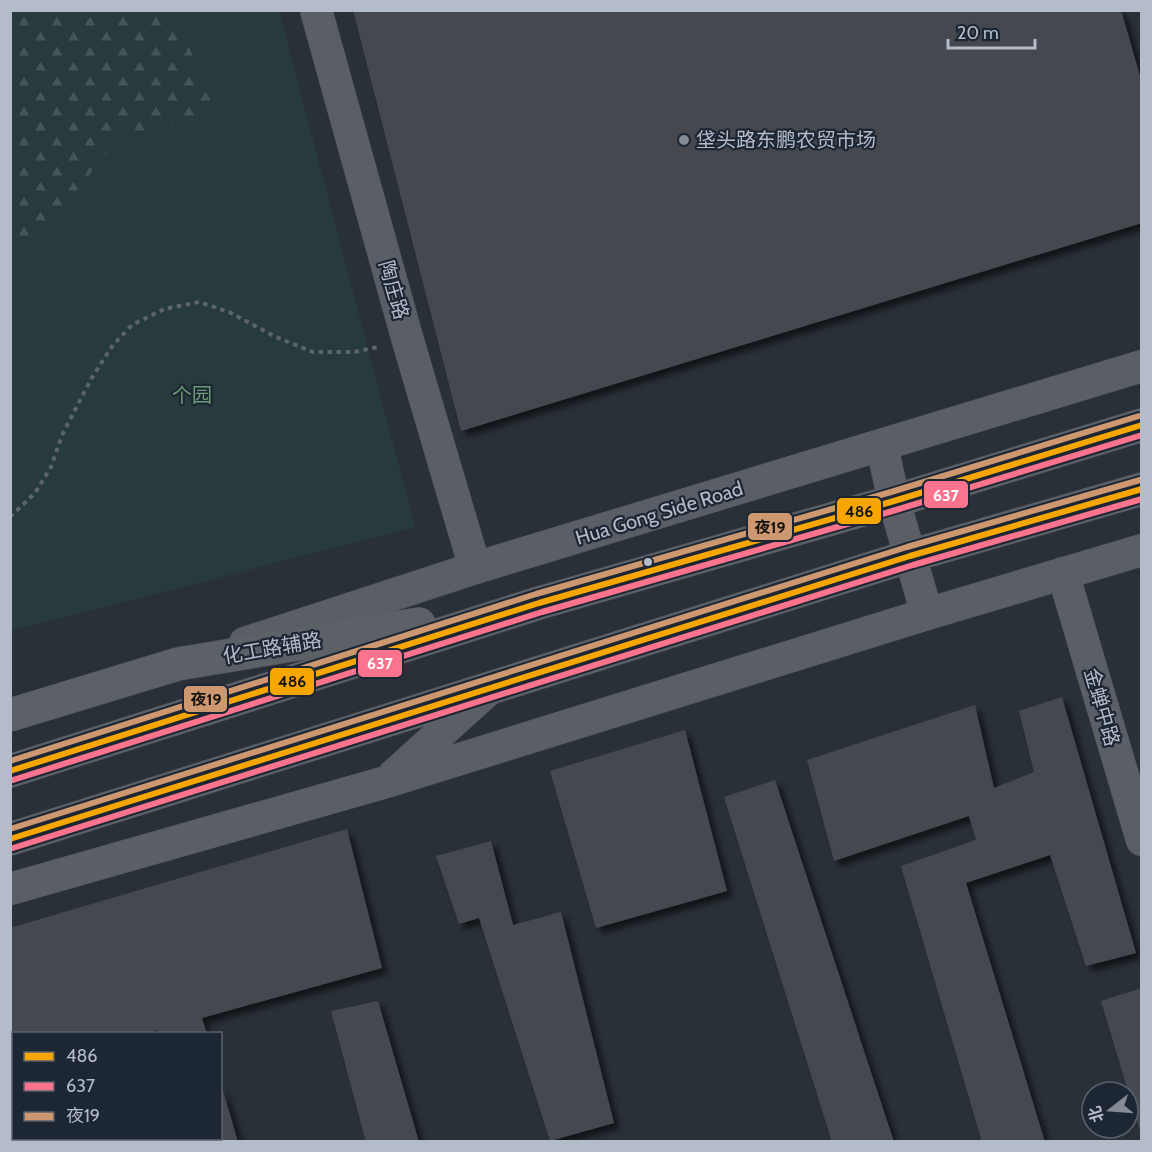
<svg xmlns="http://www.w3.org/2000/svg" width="1152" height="1152" viewBox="0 0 1152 1152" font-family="Cabin,'Noto Sans SC',sans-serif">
<defs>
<pattern id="forest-firs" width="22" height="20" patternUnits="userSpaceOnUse" patternTransform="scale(1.5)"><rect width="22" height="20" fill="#273a3e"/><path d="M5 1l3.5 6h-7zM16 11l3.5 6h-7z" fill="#445559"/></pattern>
<filter id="shadow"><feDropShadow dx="5.5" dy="5.5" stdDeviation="3" flood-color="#0009"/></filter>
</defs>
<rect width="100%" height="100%" fill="#2a3038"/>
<!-- green -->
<polygon fill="#273a3e" points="11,11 279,11 415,527 11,631"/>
<!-- forest -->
<polygon fill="url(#forest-firs)" points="11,10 172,11 219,112 120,136 11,273"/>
<!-- building -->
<g fill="#444950" filter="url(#shadow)">
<polygon points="353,10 1121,10 1142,83 1142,223 461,431"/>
<polygon points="1062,697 1136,953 1086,966 1050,855 966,883 1045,1142 982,1142 901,866 976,840 969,816 834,861 807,760 975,705 994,788 1034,772 1019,711"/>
<polygon points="685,730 727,891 596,928 550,771"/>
<polygon points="775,780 894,1142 832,1142 724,797"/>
<polygon points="347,829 382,968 202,1018 207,1034 158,1034 157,1030 145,1034 14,1034 14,1070 10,1071 10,928"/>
<polygon points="491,841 513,925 561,912 614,1123 550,1141 479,918 459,924 436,856"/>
<polygon points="1142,988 1142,1134 1141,1134 1101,1001"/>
<polygon points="378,1001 419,1142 366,1142 331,1011"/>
<polygon points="10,1082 14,1082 14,1138 60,1138 61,1142 10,1142"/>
<polygon points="221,1084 238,1142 188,1142 188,1138 220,1138"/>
</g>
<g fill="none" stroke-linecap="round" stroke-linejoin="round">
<defs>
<g id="minor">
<polyline points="316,10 408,341 475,568"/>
<polyline points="882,446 894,501 927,614"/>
<polyline points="1063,573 1142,840"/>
<polyline points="245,643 475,568 1142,366"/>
<polyline points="394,775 488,690"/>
<polyline points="10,889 386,782 927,614 1142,550"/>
</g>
<g id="major">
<polyline points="10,715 178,664 419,624"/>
<polyline points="10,771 539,603 894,501 1142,425"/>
<polyline points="10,839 910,556 1142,489"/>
</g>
</defs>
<!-- minor casing -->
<use href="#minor" stroke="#484c53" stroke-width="33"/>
<!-- major casing -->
<use href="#major" stroke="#484c55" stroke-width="34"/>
<!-- path -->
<polyline stroke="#5d636a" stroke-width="4" stroke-dasharray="4.5 4.5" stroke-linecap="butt" points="10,517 35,493 51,467 62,435 91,379 113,345 132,325 164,309 199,302 229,312 276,337 313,352 354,352 378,347"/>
<!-- minor -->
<use href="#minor" stroke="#5a5e66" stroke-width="32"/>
<!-- major -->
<use href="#major" stroke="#5c6168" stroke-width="33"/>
<defs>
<g id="bus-1">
<polyline points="10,771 539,603 894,501 1142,425"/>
<polyline points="10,839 910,556 1142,489"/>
</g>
<g id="bus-2">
<polyline points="13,780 542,612 896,510 1142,435"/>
<polyline points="13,848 913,565 1142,499"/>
</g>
<g id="bus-3">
<polyline points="10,761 536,594 891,492 1139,416"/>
<polyline points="10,829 907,547 1140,480"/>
</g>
</defs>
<!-- bus-1 casing -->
<use href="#bus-1" stroke="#1d2633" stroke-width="10"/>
<!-- bus-2 casing -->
<use href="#bus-2" stroke="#1d2633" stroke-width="10"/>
<!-- bus-3 casing -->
<use href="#bus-3" stroke="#1d2633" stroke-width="10"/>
<!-- bus-1 -->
<use href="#bus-1" stroke="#f7a600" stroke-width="6"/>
<!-- bus-2 -->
<use href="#bus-2" stroke="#fc738d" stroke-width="6"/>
<!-- bus-3 -->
<use href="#bus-3" stroke="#cd976f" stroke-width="6"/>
</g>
<!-- markers -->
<circle fill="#848b96" stroke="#1d2633" stroke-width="2" cx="684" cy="140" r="6"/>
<circle fill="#b4bcc9" stroke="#1d2633" stroke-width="2" cx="648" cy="562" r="5"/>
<g text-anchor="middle" stroke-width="4.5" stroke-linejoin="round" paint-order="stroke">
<!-- poi labels -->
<g font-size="20" fill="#b4bcc9" stroke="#1d2633" text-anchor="start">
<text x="696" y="147">垡头路东鹏农贸市场</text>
</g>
<!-- street labels -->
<g font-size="20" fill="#b4bcc9" stroke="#1d2633">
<text transform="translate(394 290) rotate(74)" y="7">陶庄路</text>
<text transform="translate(659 513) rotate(-17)" y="7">Hua Gong Side Road</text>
<text transform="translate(272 648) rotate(-10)" y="7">化工路辅路</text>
<text transform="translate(1102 707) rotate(74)" y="7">金蝉中路</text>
</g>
<!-- park labels -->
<g font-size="20" fill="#6b9a76" stroke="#1d2633">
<text x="192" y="402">个园</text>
</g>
</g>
<g stroke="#1d2633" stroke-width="2">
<rect x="923" y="480" width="46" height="29" rx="6" fill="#fc738d"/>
<rect x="836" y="497" width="46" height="28" rx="6" fill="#f7a600"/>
<rect x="747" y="512" width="46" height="29" rx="6" fill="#cd976f"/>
<rect x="357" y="649" width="46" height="29" rx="6" fill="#fc738d"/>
<rect x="269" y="667" width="46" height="29" rx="6" fill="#f7a600"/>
<rect x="183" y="685" width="45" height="28" rx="6" fill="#cd976f"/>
</g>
<g font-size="16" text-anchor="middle" font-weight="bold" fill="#fff">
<text x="946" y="501">637</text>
<text x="380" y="669">637</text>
</g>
<g font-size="16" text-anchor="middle" font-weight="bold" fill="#111">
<text x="859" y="517">486</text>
<text x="770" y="533">夜19</text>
<text x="292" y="687">486</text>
<text x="206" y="705">夜19</text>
</g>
<!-- border -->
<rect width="1152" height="1152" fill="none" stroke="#b4bcc9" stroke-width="24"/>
<!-- legend -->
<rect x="12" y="1032" width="210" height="108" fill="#1d2633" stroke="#59626f" stroke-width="1.5"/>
<rect x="24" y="1052" width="30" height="9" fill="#f7a600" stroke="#59626f" stroke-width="1.5"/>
<text x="66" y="1062" font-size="18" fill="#b4bcc9">486</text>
<rect x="24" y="1082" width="30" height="9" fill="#fc738d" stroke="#59626f" stroke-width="1.5"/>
<text x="66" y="1092" font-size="18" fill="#b4bcc9">637</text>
<rect x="24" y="1112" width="30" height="9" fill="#cd976f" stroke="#59626f" stroke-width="1.5"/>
<text x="66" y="1122" font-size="18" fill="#b4bcc9">夜19</text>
<!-- north arrow -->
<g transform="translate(1110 1110) rotate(253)"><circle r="28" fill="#1d2633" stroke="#59626f" stroke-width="1.5"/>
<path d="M0-4.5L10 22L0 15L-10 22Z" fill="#848b96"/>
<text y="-9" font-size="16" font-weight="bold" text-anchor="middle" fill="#b4bcc9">北</text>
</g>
<!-- scale -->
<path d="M948 39v9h87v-9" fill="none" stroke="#b4bcc9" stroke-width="3"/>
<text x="957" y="39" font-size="18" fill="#b4bcc9" stroke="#1d2633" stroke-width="4.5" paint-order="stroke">20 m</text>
</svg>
